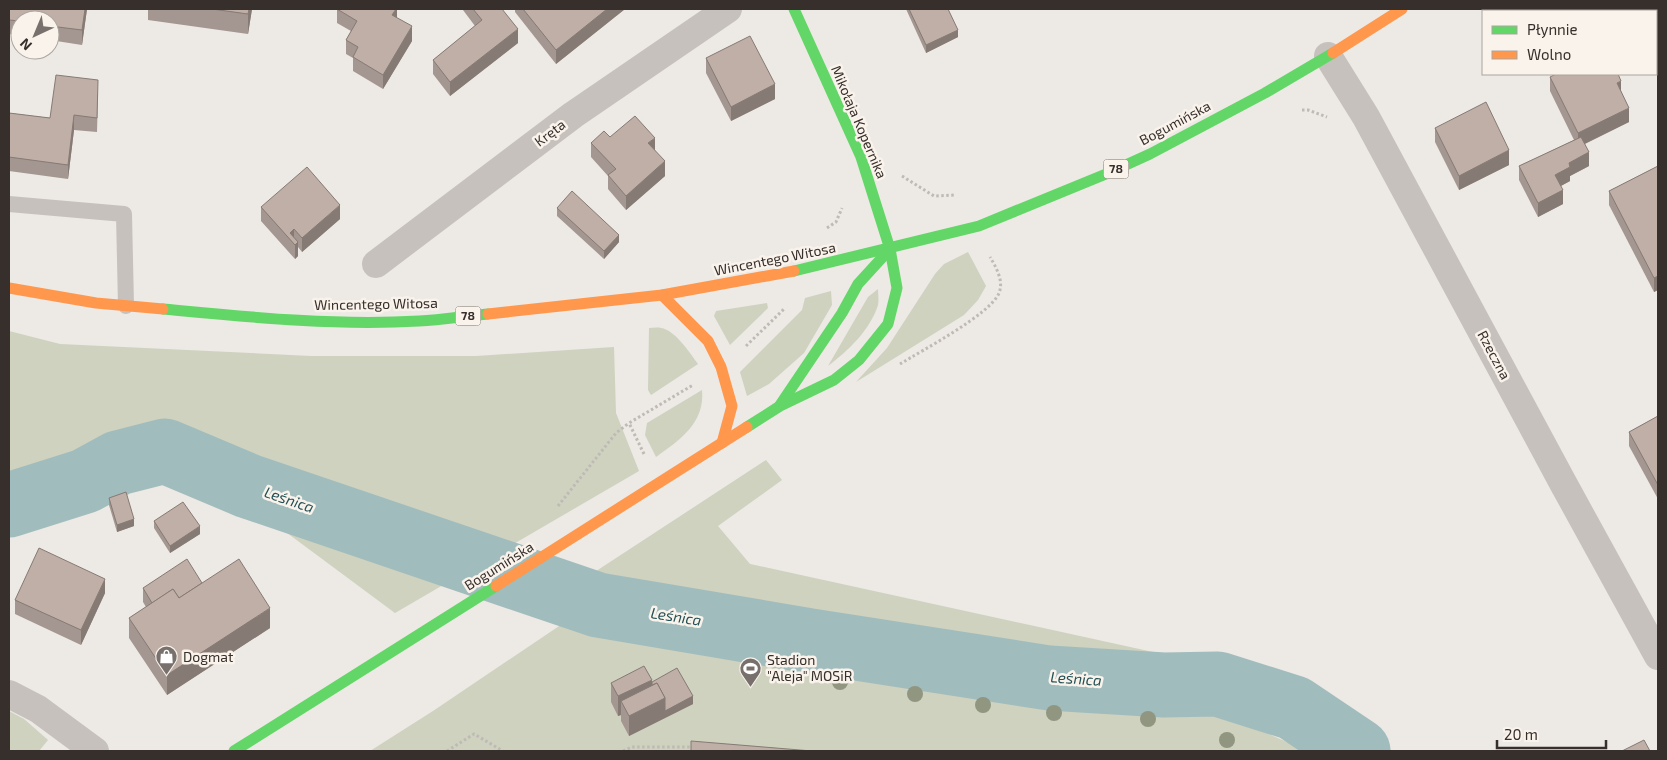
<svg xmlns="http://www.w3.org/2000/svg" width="1667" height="760" viewBox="0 0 1667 760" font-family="'Exo 2',sans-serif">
<rect width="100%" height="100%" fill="#ede9e4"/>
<!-- green -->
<g fill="#ced2bf">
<polygon points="968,252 986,286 978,300 964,315 856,382 887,348 935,274 944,264"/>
<path d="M878,289C878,294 879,300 878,305C870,330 849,350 828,366L868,297Z"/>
<polygon points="831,291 832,305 804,353 769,384 747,396 740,372 802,310 805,298"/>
<polygon points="767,303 768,308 730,345 714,316 716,311"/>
<path d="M649,328C653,328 657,327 661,328C675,330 690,353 698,364L651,395L648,390Z"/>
<polygon points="9,331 60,344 311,356 476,356 614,347 616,413 639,471 395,613 275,524 162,464 9,521"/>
<path d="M702,390C705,423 680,440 656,457L645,435L647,423Z"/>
<polygon points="766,460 782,480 718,526 750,564 1153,652 1292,692 1393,751 1314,751 1222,708 988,676 804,647 545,601 584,579"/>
<polygon points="574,616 926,675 1140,699 1237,720 1307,751 370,751 433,711"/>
<polygon points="9,711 24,719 48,740 39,751 9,751"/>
</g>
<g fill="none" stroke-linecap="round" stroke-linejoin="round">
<!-- river -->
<polyline stroke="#a1bcbd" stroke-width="65" points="9,505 85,481 118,463 165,451 248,486 598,605 811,641 1049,678 1164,685 1218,684 1294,708 1358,751"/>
<!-- path -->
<g stroke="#bfbab5" stroke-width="3" stroke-dasharray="2.5 2.5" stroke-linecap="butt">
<polyline points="1302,110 1308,110 1327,117"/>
<polyline points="902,176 934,196 955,195"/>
<polyline points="827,228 836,222 842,208"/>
<polyline points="746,346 784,309"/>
<path d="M900,364C921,351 991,314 999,293C1004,281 996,267 990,257"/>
<polyline points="644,454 629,423 693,385"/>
<polyline points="558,506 616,433 629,423"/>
<polyline points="447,751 474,734 503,751"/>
<polyline points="623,751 632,747 694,747"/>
</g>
<!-- lane -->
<polyline stroke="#c6c1bd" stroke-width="16" points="9,204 124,214 126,306"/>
<!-- street -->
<g stroke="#c6c1bd" stroke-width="28">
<polyline points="1328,56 1366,117 1563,483 1658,656"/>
<polyline points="376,264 573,115 728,9"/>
<polyline points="9,694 38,709 95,751"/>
</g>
<!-- fast -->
<g stroke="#63d668" stroke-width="11">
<polyline points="794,271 979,226 1106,174 1150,154 1265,93 1333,53"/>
<path d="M163,309C248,317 334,326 419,321C442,320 465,316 488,314"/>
<polyline points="780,405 842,313 858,284 890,249"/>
<polyline points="747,427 780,406 834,380 859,360 888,324 897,288 890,249 861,157 794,9"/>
<polyline points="234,751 496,586"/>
</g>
<!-- slow -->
<g stroke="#ff974d" stroke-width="11">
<polyline points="1333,53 1402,9"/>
<polyline points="9,288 96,303 163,309"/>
<polyline points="662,295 708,341 721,367 732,406 722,443"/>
<polyline points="488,314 662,295 794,271"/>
<polyline points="496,586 747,427"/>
</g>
</g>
<!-- trees -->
<g fill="#919681">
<circle cx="840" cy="682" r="8"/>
<circle cx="915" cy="694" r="8"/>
<circle cx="983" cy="705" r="8"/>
<circle cx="1054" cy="713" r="8"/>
<circle cx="1148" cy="719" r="8"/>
<circle cx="1227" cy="740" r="8"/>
</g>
<!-- wall -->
<g fill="#a49690">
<polygon points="9,9 87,9 82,45 50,40 50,20 20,20 20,36 9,34"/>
<polygon points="148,9 252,9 248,34 148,20"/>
<polygon points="337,9 397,9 397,18 412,41 383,89 353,71 353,58 346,54 346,40 351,31 337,23"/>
<polygon points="463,9 502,9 518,43 450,96 433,74 433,60 475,26 463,10"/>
<polygon points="515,9 625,9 556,64 515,12"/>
<polygon points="906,9 948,9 958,37 926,53"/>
<polygon points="706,58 775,99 731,121 706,73"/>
<polygon points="1550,77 1621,91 1629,122 1585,144 1589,166 1570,176 1570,181 1561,186 1563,204 1538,217 1519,180 1519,166 1574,140 1550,91"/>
<polygon points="98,94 97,132 74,130 68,179 9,171 9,113 50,118"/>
<polygon points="1435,128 1509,165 1459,190 1435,142"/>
<polygon points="610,137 655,150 665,176 626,210 608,189 608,176 591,157 591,143"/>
<polygon points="1658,166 1658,290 1654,292 1609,205 1609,191"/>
<polygon points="261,207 340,219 302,252 298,247 298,256 295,259 261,221"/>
<polygon points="557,208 619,242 604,259 557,216"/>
<polygon points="1658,416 1658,499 1629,446 1629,432"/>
<polygon points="109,498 134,526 117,532 109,505"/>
<polygon points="154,521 200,534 170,553 154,528"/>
<polygon points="202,583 270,628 167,695 129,638 129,618 146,607 143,602 143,588"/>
<polygon points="105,593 81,645 15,614 15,600"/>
<polygon points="652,682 693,704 629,736 621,721 621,715 618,716 611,702 611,683"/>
</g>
<!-- shaded-wall -->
<g fill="#867a75">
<polygon points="85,9 87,9 82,45 82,30"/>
<polygon points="249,9 252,9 248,34 248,14"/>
<polygon points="396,9 397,9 397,21 392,15"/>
<polygon points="607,9 625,9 556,64 556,50"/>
<polygon points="412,26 412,41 383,89 383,75"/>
<polygon points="518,29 518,43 450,96 450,82"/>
<polygon points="958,30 958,37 926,53 926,45"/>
<polygon points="1621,81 1621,95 1617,83"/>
<polygon points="775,84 775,99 731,121 731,107"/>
<polygon points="1629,108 1629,122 1578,147 1578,133"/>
<polygon points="74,115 74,130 68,179 68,165"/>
<polygon points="655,138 655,152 648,143"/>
<polygon points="1509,150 1509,165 1459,190 1459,176"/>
<polygon points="1589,152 1589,166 1570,176 1570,181 1555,189 1555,175 1569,163"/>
<polygon points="665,161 665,176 626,210 626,196"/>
<polygon points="1563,190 1563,204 1538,217 1538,203"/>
<polygon points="340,205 340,219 302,252 302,238"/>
<polygon points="294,229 294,244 290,233"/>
<polygon points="619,235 619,242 604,259 604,251"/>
<polygon points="298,242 298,256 295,259 295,245"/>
<polygon points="1658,276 1658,290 1654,292 1654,278"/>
<polygon points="134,519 134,526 117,532 117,525"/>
<polygon points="200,526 200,534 170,553 170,546"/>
<polygon points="105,579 105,593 81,645 81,630"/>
<polygon points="270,608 270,628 167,695 167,675"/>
<polygon points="652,680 652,700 621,701 621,715 618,716 618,696"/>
<polygon points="693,696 693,704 629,736 629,716 665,698"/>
</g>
<!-- building -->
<g fill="#bfafa7" stroke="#867a75">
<polygon points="9,9 85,9 82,30 50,26 50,20 20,20 20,21 9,20"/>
<polygon points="212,9 249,9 248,14"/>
<polygon points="337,9 396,9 392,15 412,26 383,75 353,57 358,47 346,40 357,21"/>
<polygon points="473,9 502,9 518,29 450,82 433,60 482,20"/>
<polygon points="523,9 607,9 556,50"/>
<polygon points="909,9 948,9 958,30 926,45"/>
<polygon points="750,36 775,84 731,107 706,58"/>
<polygon points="1556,74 1618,74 1621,81 1617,83 1629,108 1578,133 1550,77"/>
<polygon points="56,75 98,80 97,118 74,115 68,165 9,157 9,113 50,118"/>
<polygon points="1486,102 1509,150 1459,176 1435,128"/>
<polygon points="635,116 655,138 648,143 665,161 626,196 608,175 616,169 591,143 604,131 610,137"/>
<polygon points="1581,137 1589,152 1569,163 1570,167 1555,175 1563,190 1538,203 1519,166"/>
<polygon points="1658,166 1658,276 1654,278 1609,191"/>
<polygon points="307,167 340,205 302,238 294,229 290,233 298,242 295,245 261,207"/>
<polygon points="572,191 619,235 604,251 557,208"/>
<polygon points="1658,416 1658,485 1629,432"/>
<polygon points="126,492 134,519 117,525 109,498"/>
<polygon points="183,502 200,526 170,546 154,521"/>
<polygon points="39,548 105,579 81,630 15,600"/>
<polygon points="187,559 202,583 179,598 173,589 152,603 143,588"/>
<polygon points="239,559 270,608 167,675 129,618 173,589 179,598"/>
<polygon points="644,666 652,680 618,696 611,683"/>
<polygon points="677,668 693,696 665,711 665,698 657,683 652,685 652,682"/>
<polygon points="657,683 665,698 629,716 621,701"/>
<polygon points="1644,740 1650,751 1622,751"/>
<polygon points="691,741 812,751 691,751"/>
</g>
<!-- icons -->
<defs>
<symbol id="shop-pin" viewBox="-11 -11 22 30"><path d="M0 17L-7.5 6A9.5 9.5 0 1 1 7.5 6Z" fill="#77706c" stroke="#f9f3ec"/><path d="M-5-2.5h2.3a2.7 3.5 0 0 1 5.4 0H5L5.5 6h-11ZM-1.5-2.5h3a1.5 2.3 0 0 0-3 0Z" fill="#fff"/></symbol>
<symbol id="stadium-pin" viewBox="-11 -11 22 30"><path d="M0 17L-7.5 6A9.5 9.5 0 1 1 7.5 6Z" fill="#77706c" stroke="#f9f3ec"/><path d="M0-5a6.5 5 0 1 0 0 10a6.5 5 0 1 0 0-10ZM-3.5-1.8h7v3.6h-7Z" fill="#fff"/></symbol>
</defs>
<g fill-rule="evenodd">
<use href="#shop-pin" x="154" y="644" width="25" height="34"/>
<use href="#stadium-pin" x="738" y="656" width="25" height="34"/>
</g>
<g text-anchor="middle" stroke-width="5" stroke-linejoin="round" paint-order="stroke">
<!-- shield labels -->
<g fill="#f9f3ec" stroke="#716a65" stroke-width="1">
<rect x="1103.5" y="159.5" width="25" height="19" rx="4"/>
<rect x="455.5" y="306.5" width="25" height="19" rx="4"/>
</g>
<g font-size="12" font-weight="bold" fill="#372f2b">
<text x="1116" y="173">78</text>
<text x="468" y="320">78</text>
</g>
<!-- street labels -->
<g font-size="14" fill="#372f2b" stroke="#f9f3ec">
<text transform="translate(859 122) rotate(67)" y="5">Mikołaja Kopernika</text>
<text transform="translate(1175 123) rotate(-28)" y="5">Bogumińska</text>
<text transform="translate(550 133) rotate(-37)" y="5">Kręta</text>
<text transform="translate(775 259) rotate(-11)" y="5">Wincentego Witosa</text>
<text transform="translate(376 304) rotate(-1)" y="5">Wincentego Witosa</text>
<text transform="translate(1494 355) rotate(62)" y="5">Rzeczna</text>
<text transform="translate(499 566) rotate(-32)" y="5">Bogumińska</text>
</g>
<!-- poi labels -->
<g font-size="14" fill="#372f2b" stroke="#f9f3ec" text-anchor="start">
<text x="183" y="662">Dogmat</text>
<text x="767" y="665">Stadion<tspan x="767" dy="16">"Aleja" MOSiR</tspan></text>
</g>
<!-- water labels -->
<g font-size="15" font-style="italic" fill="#235155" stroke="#f9f3ec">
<text transform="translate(289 500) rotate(19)" y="5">Leśnica</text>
<text transform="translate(676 617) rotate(9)" y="5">Leśnica</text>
<text transform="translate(1076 679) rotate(4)" y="5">Leśnica</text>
</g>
</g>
<!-- border -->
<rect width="1667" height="760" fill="none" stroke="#372f2b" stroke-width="20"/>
<!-- legend -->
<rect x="1482" y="10" width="175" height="65" fill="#f9f3ec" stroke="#aba59f"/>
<rect x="1492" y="26" width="25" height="8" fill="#63d668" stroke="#aba59f"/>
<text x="1527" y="35" font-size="15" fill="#372f2b">Płynnie</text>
<rect x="1492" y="51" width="25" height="8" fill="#ff974d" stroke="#aba59f"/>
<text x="1527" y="60" font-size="15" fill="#372f2b">Wolno</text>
<!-- north arrow -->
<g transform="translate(35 35) rotate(224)"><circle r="24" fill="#f9f3ec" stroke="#aba59f"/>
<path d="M0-4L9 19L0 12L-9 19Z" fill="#77706c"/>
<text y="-8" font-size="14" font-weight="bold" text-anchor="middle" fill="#372f2b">N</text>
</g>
<!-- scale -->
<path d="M1497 740v8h109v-8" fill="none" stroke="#372f2b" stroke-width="2.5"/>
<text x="1504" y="740" font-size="15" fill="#372f2b" stroke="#f9f3ec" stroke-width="4" paint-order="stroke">20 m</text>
</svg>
